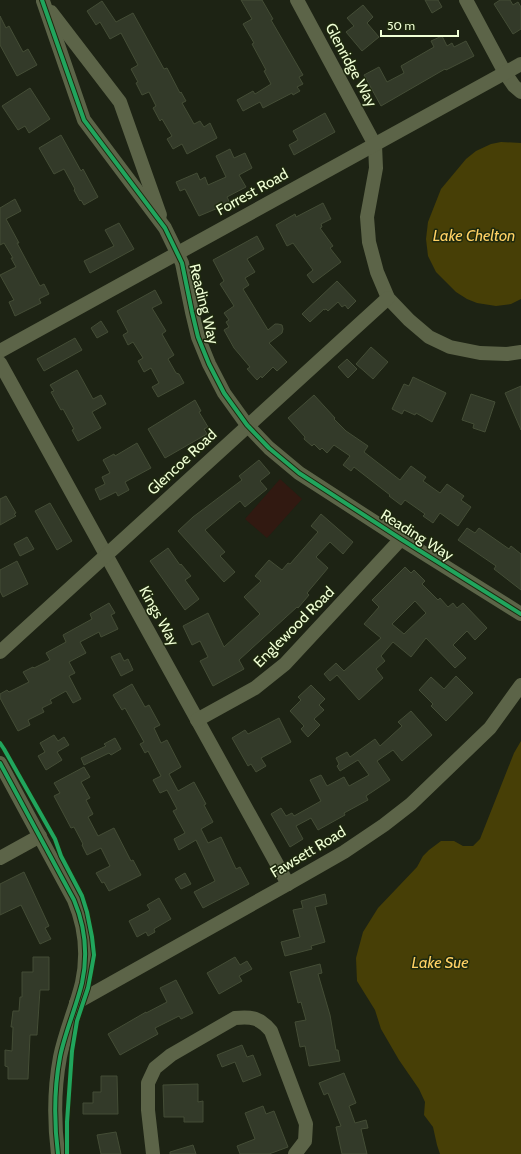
<svg xmlns="http://www.w3.org/2000/svg" width="521" height="1154" viewBox="0 0 521 1154" font-family="Cabin,sans-serif">
<rect width="100%" height="100%" fill="#1d2314"/>
<!-- green -->
<polygon fill="#311911" points="280,479 302,499 267,538 245,519"/>
<!-- water -->
<g fill="#473f06">
<polygon points="501,142 521,143 521,299 511,304 496,306 477,303 467,299 456,292 436,272 428,256 426,239 428,222 441,189 466,159 476,151 491,144"/>
<polygon points="521,741 521,1154 440,1154 437,1145 433,1127 424,1115 425,1102 419,1089 399,1060 381,1029 375,1010 357,981 356,958 363,932 378,908 417,867 423,856 429,850 441,841 454,841 463,846 473,846 480,839 514,753"/>
</g>
<!-- building -->
<g fill="#333a29" stroke="#444d36" fill-rule="evenodd">
<polygon points="241,0 262,0 273,19 271,20 303,75 299,77 303,84 297,87 300,91 293,95 292,93 263,108 260,102 243,111 237,100 253,91 255,94 271,84 264,71 266,70 252,44 254,43 243,24 252,19"/>
<polygon points="425,0 438,0 442,7 432,13"/>
<polygon points="500,0 510,0 513,5 518,2 521,7 521,29 513,34 494,4"/>
<polygon points="102,1 116,22 133,13 164,69 167,68 180,93 181,92 186,101 182,103 194,124 200,121 204,127 210,123 217,138 187,154 182,144 173,149 167,139 172,136 162,119 160,121 153,108 156,106 149,92 142,95 136,83 138,82 131,69 138,65 121,33 110,39 100,22 96,25 87,11"/>
<polygon points="363,5 373,17 367,23 379,37 362,51 346,32 354,26 347,18"/>
<polygon points="0,16 6,28 9,26 23,52 28,49 37,65 17,76 0,45"/>
<polygon points="442,36 447,46 452,43 454,47 466,41 474,56 446,70 445,69 381,106 364,75 379,67 387,82 404,73 401,66 434,47 431,41"/>
<polygon points="30,88 50,119 29,133 25,126 18,130 2,106"/>
<polygon points="325,113 335,132 294,155 289,145 298,140 293,131"/>
<polygon points="61,135 81,171 83,169 98,197 84,205 81,200 80,201 74,190 75,189 64,169 54,174 39,148"/>
<polygon points="230,149 234,158 245,153 252,168 239,175 246,187 227,197 230,203 199,216 185,189 180,191 176,182 197,173 200,180 205,177 208,185 226,177 216,156"/>
<polygon points="15,199 21,211 6,219 19,243 17,243 40,286 44,284 49,294 39,299 41,303 15,316 9,302 14,300 0,275 16,267 11,258 13,258 4,243 0,245 0,208"/>
<polygon points="323,203 331,219 321,224 322,227 320,228 333,246 330,248 341,262 313,283 307,275 313,270 293,243 287,246 276,225 295,214 296,217"/>
<polygon points="119,223 134,249 90,273 84,261 114,246 105,230"/>
<polygon points="257,236 264,249 247,259 255,272 245,278 249,285 243,289 268,330 275,324 278,324 282,325 283,329 282,333 269,343 287,362 277,371 273,367 262,378 261,376 257,380 247,369 250,367 234,348 224,330 229,327 226,322 229,320 224,313 234,306 220,284 224,281 213,260"/>
<polygon points="337,281 356,301 348,309 345,305 342,307 338,302 328,311 326,309 324,310 324,309 310,322 302,314"/>
<polygon points="155,290 162,303 152,308 166,331 162,334 174,355 168,359 176,373 179,374 184,383 158,397 152,387 159,383 151,368 144,372 138,361 143,358 133,342 128,345 123,335 128,332 117,311"/>
<polygon points="101,321 108,332 97,338 91,328"/>
<polygon points="75,338 82,350 44,371 37,359"/>
<polygon points="371,347 388,362 373,379 356,364"/>
<polygon points="347,359 357,369 348,378 338,367"/>
<polygon points="77,370 93,399 101,395 106,404 92,412 101,428 78,441 72,430 74,429 63,409 61,410 51,392 54,391 50,385"/>
<polygon points="413,377 446,393 432,422 416,413 415,415 404,410 402,414 392,409 404,384 409,386"/>
<polygon points="521,386 521,430 505,393"/>
<polygon points="471,394 495,402 485,432 473,428 474,424 462,420"/>
<polygon points="314,395 335,418 334,419 346,431 368,446 364,452 400,480 411,466 426,477 423,481 440,493 447,484 464,496 461,500 471,507 458,526 440,513 433,523 423,516 425,514 405,500 401,505 389,496 390,495 354,467 351,471 343,465 350,456 334,445 327,453 322,448 320,450 314,444 312,446 304,439 305,437 288,418"/>
<polygon points="195,400 201,411 199,412 208,427 204,429 207,434 165,458 148,429"/>
<polygon points="137,443 151,468 125,482 129,490 118,496 116,492 100,500 95,489 105,484 102,477 110,473 103,460 114,454 115,456"/>
<polygon points="259,460 270,473 260,481 267,489 245,507 240,501 205,530 225,552 220,556 235,572 224,582 178,531 193,517 242,480 239,476"/>
<polygon points="6,496 16,513 14,514 16,516 0,525 0,499"/>
<polygon points="50,503 72,541 57,550 35,511"/>
<polygon points="321,514 353,542 343,554 330,542 316,557 328,568 307,593 309,595 298,608 297,607 239,660 244,669 213,686 200,661 208,657 200,641 192,645 183,626 208,613 224,647 260,614 244,597 261,581 255,576 269,560 282,570 288,563 290,564 318,532 311,526"/>
<polygon points="467,528 475,533 479,528 509,549 511,546 521,554 521,590 494,569 496,566 458,540"/>
<polygon points="27,537 34,549 20,556 14,544"/>
<polygon points="168,548 180,565 181,564 191,576 185,580 199,599 185,610 150,561"/>
<polygon points="17,561 28,584 3,597 0,591 0,570"/>
<path d="M405,567L411,573L414,570L425,581L422,584L438,600L440,598L448,607L453,603L457,608L463,603L487,628L475,640L467,631L453,645L466,658L455,668L426,638L411,657L393,642L381,656L385,661L376,669L383,678L359,700L337,675L330,681L324,674L336,663L344,671L381,638L364,624L379,607L372,600ZM415,601L426,613L404,634L392,624Z"/>
<polygon points="109,603 115,613 111,615 118,629 101,637 99,632 80,642 86,653 69,662 75,673 69,676 81,699 73,703 66,691 50,700 52,703 42,708 44,712 28,720 30,725 18,731 0,698 0,694 7,690 9,692 29,682 23,672 33,667 34,668 50,660 46,653 66,642 63,635 92,619 90,614"/>
<polygon points="120,653 124,661 128,659 133,670 121,676 111,657"/>
<polygon points="456,676 473,693 446,721 431,706 433,704 419,690 431,677 444,689"/>
<polygon points="132,684 145,707 149,705 160,725 154,728 161,743 167,740 181,767 169,774 178,791 194,782 206,804 204,805 213,822 201,829 208,843 221,837 236,869 240,867 249,884 203,908 194,892 215,881 196,840 179,850 174,839 185,833 173,811 177,809 167,790 160,793 153,780 161,776 148,751 145,753 140,744 144,742 125,708 122,710 113,695"/>
<polygon points="311,685 325,699 319,705 324,710 314,719 320,725 308,737 301,729 304,726 290,711 301,700 298,697"/>
<polygon points="411,711 432,735 402,761 393,750 377,761 390,780 366,796 368,800 344,813 345,815 318,830 311,818 296,826 303,839 290,847 271,814 281,808 286,816 292,813 294,816 321,801 310,780 321,775 327,786 344,777 349,786 369,775 358,760 340,771 337,766 339,764 336,758 347,752 350,757 375,739 380,746 402,726 398,722"/>
<polygon points="279,718 291,742 261,758 266,766 256,772 251,764 248,766 232,738 245,730 248,734"/>
<polygon points="54,735 58,741 64,737 69,745 57,752 62,760 46,770 38,756 45,752 40,743"/>
<polygon points="115,738 121,749 111,755 109,753 84,765 81,758 106,746 104,744"/>
<polygon points="84,767 90,777 81,782 90,798 86,800 93,814 88,817 98,836 114,828 131,861 133,860 141,875 109,891 104,882 102,883 96,873 110,866 101,848 87,855 82,845 83,844 74,827 71,828 54,796 60,793 54,783"/>
<polygon points="24,872 49,926 45,928 51,939 40,944 21,905 0,915 0,884"/>
<polygon points="185,873 191,884 181,889 175,879"/>
<polygon points="325,894 327,904 315,907 325,942 311,946 312,949 285,956 281,942 300,937 293,910 303,908 301,901"/>
<polygon points="159,898 171,919 154,929 155,932 148,936 146,932 137,937 129,921 150,910 147,905"/>
<polygon points="33,957 49,957 49,990 40,990 37,1035 30,1035 28,1079 8,1079 8,1067 5,1066 5,1050 12,1051 13,1027 11,1027 13,1011 19,1011 20,997 22,997 22,972 33,972"/>
<polygon points="235,957 240,965 247,961 252,969 239,976 242,981 219,994 207,973"/>
<polygon points="320,964 322,973 318,974 330,1015 336,1050 338,1050 340,1061 309,1066 305,1046 300,1047 295,1022 306,1020 301,1002 298,1003 290,972"/>
<polygon points="176,980 193,1013 181,1019 179,1016 155,1028 158,1034 120,1055 108,1034 146,1012 146,1013 167,1002 160,988"/>
<polygon points="242,1045 247,1057 253,1055 261,1075 243,1082 235,1062 222,1067 217,1055"/>
<polygon points="344,1073 356,1103 349,1106 355,1123 366,1120 368,1128 361,1129 367,1154 342,1154 336,1127 341,1126 328,1093 324,1095 319,1083"/>
<polygon points="101,1076 117,1076 118,1114 83,1114 83,1103 93,1103 93,1092 101,1092"/>
<polygon points="198,1084 198,1102 203,1101 203,1122 184,1122 184,1117 164,1117 163,1085"/>
<polygon points="263,1106 266,1114 274,1111 288,1147 269,1154 240,1154 237,1146 255,1139 245,1113"/>
<polygon points="116,1132 121,1154 101,1154 97,1135"/>
<polygon points="193,1145 196,1154 170,1154 170,1152"/>
</g>
<g fill="none" stroke-linecap="round" stroke-linejoin="round">
<!-- minor -->
<g stroke="#5c6448" stroke-width="14">
<polyline points="297,0 375,145 376,168 367,217 369,242 377,272 388,298 409,320 429,337 450,347 480,353 507,354 521,352"/>
<polyline points="466,0 505,73 514,86 521,92"/>
<polyline points="43,1 84,120 165,228 182,263 192,312 198,337 209,364 224,393 247,425 269,448 299,473 401,539 521,614"/>
<polyline points="51,12 120,102 160,215"/>
<polyline points="0,351 521,64"/>
<polyline points="0,363 288,884"/>
<polyline points="0,652 388,298"/>
<polyline points="197,720 255,688 285,664 401,539"/>
<path d="M0,763L74,900C85,926 88,955 82,983C76,1008 65,1032 60,1057C54,1089 54,1122 58,1154"/>
<polyline points="0,858 40,836"/>
<polyline points="76,1003 288,884 344,852 384,825 411,804 490,728 521,685"/>
<path d="M153,1154L148,1110V1083L155,1068L171,1055L235,1018C252,1016 260,1018 271,1031L306,1124L305,1141L295,1154"/>
</g>
<defs>
<g id="cycleway">
<polyline points="42,0 84,120 165,228 182,263 192,312 198,337 209,364 224,393 247,425 269,448 299,473 401,539 521,614"/>
<polyline points="0,743 4,749 55,839 61,856 82,896 87,912 92,937 94,955 91,972 88,988 77,1021 72,1051 67,1122 67,1154"/>
<path d="M0,763L74,900C85,926 88,955 82,983C76,1008 65,1032 60,1057C54,1089 54,1122 58,1154"/>
</g>
</defs>
<!-- cycleway casing -->
<use href="#cycleway" stroke="#1e290e" stroke-width="6"/>
<!-- cycleway -->
<use href="#cycleway" stroke="#20a55d" stroke-width="4"/>
</g>
<g text-anchor="middle" stroke-width="3" stroke-linejoin="round" paint-order="stroke">
<!-- street labels -->
<g font-size="15" fill="#f0ffd6" stroke="#1e290e">
<text transform="translate(351 65) rotate(62)" y="5">Glenridge Way</text>
<text transform="translate(252 192) rotate(-29)" y="5">Forrest Road</text>
<text transform="translate(204 304) rotate(76)" y="5">Reading Way</text>
<text transform="translate(182 462) rotate(-43)" y="5">Glencoe Road</text>
<text transform="translate(417 535) rotate(32)" y="5">Reading Way</text>
<text transform="translate(159 616) rotate(61)" y="5">Kings Way</text>
<text transform="translate(294 627) rotate(-45)" y="5">Englewood Road</text>
<text transform="translate(308 852) rotate(-31)" y="5">Fawsett Road</text>
</g>
<!-- water labels -->
<g font-size="16" font-style="italic" fill="#ffd164" stroke="#1e290e">
<text x="474" y="241">Lake Chelton</text>
<text x="440" y="968">Lake Sue</text>
</g>
</g>
<!-- scale -->
<path d="M381 30v6h77v-6" fill="none" stroke="#f0ffd6" stroke-width="2"/>
<text x="387" y="30" font-size="12" fill="#f0ffd6" stroke="#1e290e" stroke-width="3" paint-order="stroke">50 m</text>
</svg>
